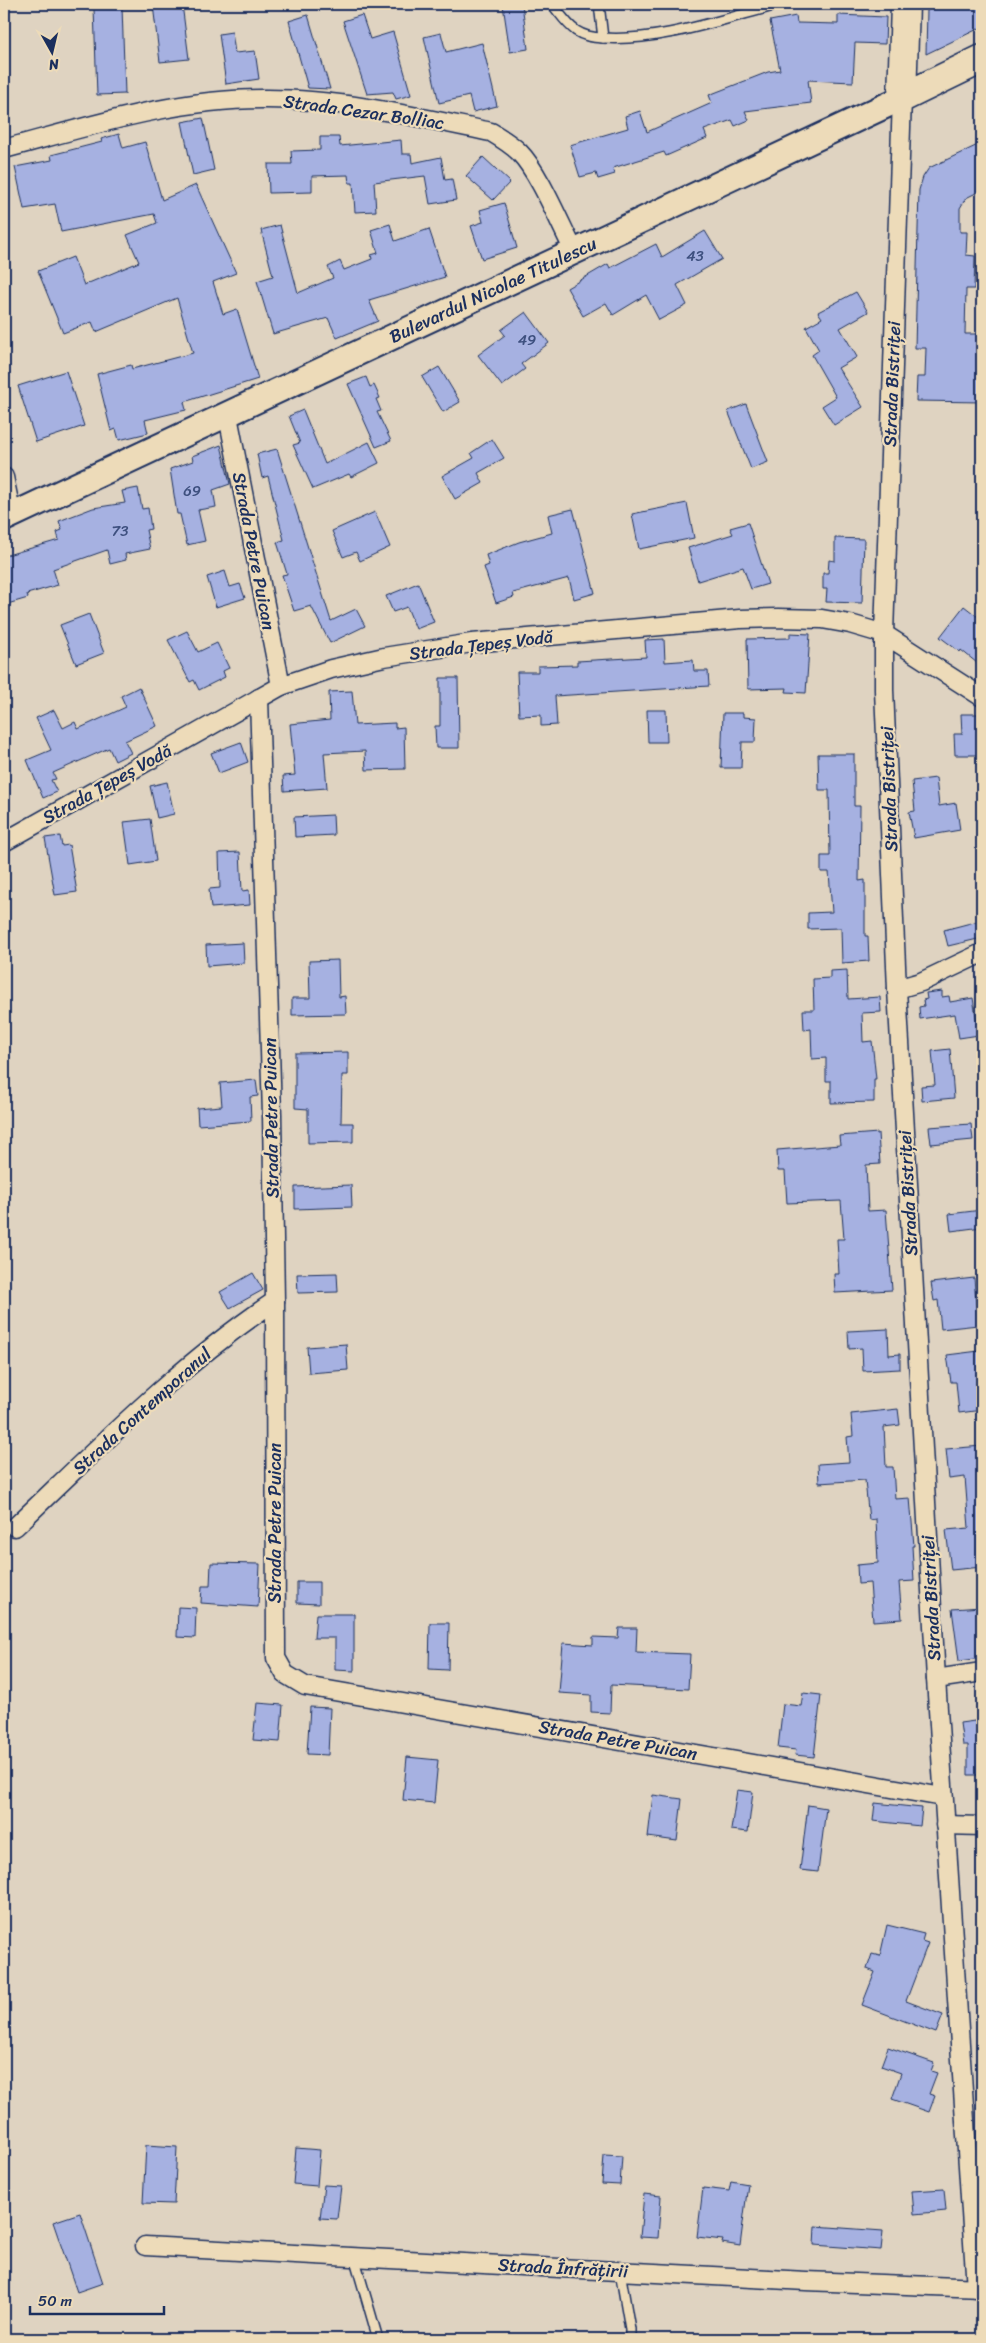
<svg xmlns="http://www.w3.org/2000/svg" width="986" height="2343" viewBox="0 0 986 2343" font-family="Sriracha,sans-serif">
<rect width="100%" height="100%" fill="#dfd3c1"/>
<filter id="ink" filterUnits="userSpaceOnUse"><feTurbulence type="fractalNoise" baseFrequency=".02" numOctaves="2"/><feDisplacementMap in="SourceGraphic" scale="10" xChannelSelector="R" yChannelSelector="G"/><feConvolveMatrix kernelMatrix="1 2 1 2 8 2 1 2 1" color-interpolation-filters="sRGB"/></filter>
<g filter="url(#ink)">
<!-- building -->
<g fill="#a6b1e1" stroke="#1b2f5e">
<polygon points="165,4 182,4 189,59 160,62 153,5"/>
<polygon points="513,4 522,4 528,49 510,52 503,5"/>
<polygon points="957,4 982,4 982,27 926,54 927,10"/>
<polygon points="122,7 125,94 97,95 94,8"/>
<polygon points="308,15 330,89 308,88 289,21"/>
<polygon points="362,15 370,39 393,32 411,95 396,99 393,92 367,94 343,21"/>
<polygon points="838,15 886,17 885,44 855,43 853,82 808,80 811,103 745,111 749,120 735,126 732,120 704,130 707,138 666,156 664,152 613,168 615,174 598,179 596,173 580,177 570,145 628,128 625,116 640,111 647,132 712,103 709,95 768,72 780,70 770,21 796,16 797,23 838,24"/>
<polygon points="232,32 235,53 255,51 259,79 226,84 219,34"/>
<polygon points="441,33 446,52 482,43 497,106 473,112 469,96 439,103 424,37"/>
<polygon points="203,118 214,170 193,175 182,122"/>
<polygon points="119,134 123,148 145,142 162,200 196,185 236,273 213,282 223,314 237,309 258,379 184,402 186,410 145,420 148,433 119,440 116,429 111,431 97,374 131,365 132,369 193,353 177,298 96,332 92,322 63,333 38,271 73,257 84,285 139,262 127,235 157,223 154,214 61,232 55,204 24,209 15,167 52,160 51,155 102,142 101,139"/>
<polygon points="320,137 339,137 340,146 401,140 402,154 411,154 412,163 441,157 445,180 452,179 456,200 430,204 425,176 374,182 376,211 355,212 353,183 349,183 348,175 312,176 312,192 269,193 268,164 292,164 291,151 320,150"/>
<polygon points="982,143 982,190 966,198 960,208 960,232 967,232 966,255 975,256 974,289 966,289 965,334 982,334 982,402 916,401 917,377 925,377 926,348 915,348 919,190 923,177 929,168"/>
<polygon points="483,157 510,182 493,200 466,176"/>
<polygon points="504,203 517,248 482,259 471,226 483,222 480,210"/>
<polygon points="390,224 395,241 429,229 445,277 369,300 378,321 337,338 328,318 273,334 257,281 273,276 261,230 280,225 298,293 333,278 328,267 340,261 344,270 372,259 371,255 378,253 371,230"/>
<polygon points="705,231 722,259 677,285 687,305 659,320 646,295 613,315 606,303 583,316 567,288 608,264 610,268 656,244 662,257"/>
<polygon points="856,292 868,312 840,328 857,357 838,368 863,407 834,425 822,406 836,397 812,355 819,350 806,327 822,318 818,312"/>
<polygon points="526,312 549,343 521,364 525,369 502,386 478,355 505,335 501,330"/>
<polygon points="439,367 460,402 443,412 422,377"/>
<polygon points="66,371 84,426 36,442 18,386"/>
<polygon points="366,377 370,387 374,385 380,398 376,399 381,411 377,412 391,441 376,447 348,384"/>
<polygon points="746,404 768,462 751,469 728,411"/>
<polygon points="303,410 325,464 369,442 379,463 351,477 349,474 313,489 293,445 300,443 289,416"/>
<polygon points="492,439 504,458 478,473 483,483 455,499 442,476 474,458 471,453"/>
<polygon points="221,445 230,484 213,490 216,507 198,510 205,541 187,545 180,514 177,514 170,469 193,461 192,456"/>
<polygon points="277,449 331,621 356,609 365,626 330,643 311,606 294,611 282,575 287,574 277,542 284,540 268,476 262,478 257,454"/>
<polygon points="138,488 142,509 148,508 151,529 146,530 150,549 125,554 126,560 110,564 107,550 53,569 58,585 27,594 28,598 4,605 4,556 59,540 57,532 62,530 59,521 93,508 125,503 122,491"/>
<polygon points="687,503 694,538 639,549 632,514"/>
<polygon points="573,509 595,593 574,599 569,578 513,593 514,597 496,603 484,567 489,565 486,555 519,542 552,533 548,515"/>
<polygon points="375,512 390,547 360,561 356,552 343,557 332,531"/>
<polygon points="748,523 768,584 751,589 743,567 698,581 688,548 733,534 730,528"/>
<polygon points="835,538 864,539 862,603 826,602 827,589 823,589 823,573 828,573 829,560 835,561"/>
<polygon points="225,571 230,587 240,584 245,598 216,607 207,577"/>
<polygon points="418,583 434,622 416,629 407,607 393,612 386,596"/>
<polygon points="964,606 982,620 982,667 961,650 960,652 940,637"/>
<polygon points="89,614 104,653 76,664 60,625"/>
<polygon points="187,631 198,652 217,643 229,668 223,671 225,677 199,690 194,680 190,682 168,640"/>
<polygon points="790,633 810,634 806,693 786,692 787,688 748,689 747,639 790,638"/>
<polygon points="664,639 665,662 693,660 694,671 708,671 709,686 555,696 557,725 541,726 541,715 519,716 517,672 538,672 538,666 577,665 577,661 646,657 645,640"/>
<polygon points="440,678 458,678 459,748 436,748 435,726 440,726"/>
<polygon points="139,687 157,726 125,741 131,753 115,761 109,748 53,773 56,779 51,780 57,792 43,798 27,760 51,750 36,718 54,710 63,728 75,722 78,729 126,707 121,696"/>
<polygon points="352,691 355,725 395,723 395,728 404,727 405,769 366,770 365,751 324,753 327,788 284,791 283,776 295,775 290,724 330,720 329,692"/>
<polygon points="647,710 666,710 667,742 648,742"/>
<polygon points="723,713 743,713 743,717 756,718 755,742 742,742 741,768 721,768"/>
<polygon points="961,714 979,714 979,755 955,755 954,734 962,734"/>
<polygon points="241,742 248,762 219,773 211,753"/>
<polygon points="818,754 854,754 854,806 860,806 859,881 865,880 865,936 868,936 869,961 842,963 841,928 808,929 808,913 832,912 829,872 821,872 821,856 830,856 829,790 819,790"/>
<polygon points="936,778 939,806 956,803 960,830 914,838 909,812 915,811 912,781"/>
<polygon points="167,782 174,814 157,818 150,786"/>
<polygon points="333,815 334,835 295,837 294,817"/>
<polygon points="150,819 156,861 130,865 124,822"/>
<polygon points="60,836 62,846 69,845 77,892 55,895 45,838"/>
<polygon points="240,852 242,891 249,890 250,905 211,908 209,889 220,888 219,853"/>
<polygon points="982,920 982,938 948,946 944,930"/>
<polygon points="243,943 244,963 207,966 206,945"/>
<polygon points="338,960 339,997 345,996 346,1014 292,1015 292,998 310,998 309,961"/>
<polygon points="847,970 848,999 880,997 881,1012 862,1013 863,1042 872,1041 876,1079 874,1079 874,1102 831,1103 831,1081 826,1081 826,1058 812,1059 811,1029 804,1030 803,1010 814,1010 813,979 830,978 830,971"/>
<polygon points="942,991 942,997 949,996 950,1002 973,998 979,1035 959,1038 955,1014 920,1019 919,1007 924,1006 923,1000 927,999 926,993"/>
<polygon points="950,1049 954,1098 922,1101 921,1086 935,1085 932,1051"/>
<polygon points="348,1052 348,1075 342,1075 341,1123 353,1123 353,1142 308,1143 308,1109 295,1108 295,1053"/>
<polygon points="256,1080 258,1096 250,1097 251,1121 198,1125 197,1108 222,1106 220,1083"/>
<polygon points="971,1124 973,1140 931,1144 929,1127"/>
<polygon points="878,1133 880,1164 866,1165 868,1211 886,1210 892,1290 835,1293 834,1274 839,1274 837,1239 844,1239 841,1201 787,1203 785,1171 778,1171 777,1150 840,1145 839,1136"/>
<polygon points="351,1185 352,1207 295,1209 295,1187"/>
<polygon points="982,1210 982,1227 951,1231 949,1214"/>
<polygon points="253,1273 263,1290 230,1308 220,1292"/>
<polygon points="337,1273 338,1292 298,1293 297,1274"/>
<polygon points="974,1278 978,1325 941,1329 938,1300 934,1301 931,1283"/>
<polygon points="888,1329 889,1355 900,1354 900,1369 863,1371 862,1348 849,1349 848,1331"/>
<polygon points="346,1344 348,1370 309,1373 307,1347"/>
<polygon points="979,1351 982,1373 982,1410 959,1413 956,1382 951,1382 947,1355"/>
<polygon points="898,1409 900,1425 884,1427 886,1467 893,1467 895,1499 910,1498 914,1546 912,1546 914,1581 899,1582 902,1619 873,1621 870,1583 858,1584 857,1565 878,1563 876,1519 869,1520 865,1480 819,1483 818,1464 849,1462 847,1437 853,1436 851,1414"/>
<polygon points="982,1446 982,1567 951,1570 946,1530 969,1528 965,1477 949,1479 946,1449"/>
<polygon points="211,1563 260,1564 258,1607 201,1603 202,1586 210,1586"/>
<polygon points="297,1582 319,1582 319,1604 297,1603"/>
<polygon points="178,1607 196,1608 195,1638 177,1637"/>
<polygon points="982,1607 982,1658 959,1661 952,1609"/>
<polygon points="316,1614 354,1614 354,1671 335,1670 335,1638 314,1638"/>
<polygon points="430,1623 449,1623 448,1670 429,1669"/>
<polygon points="619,1628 637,1628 636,1652 690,1654 688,1689 611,1685 610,1713 591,1712 591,1695 559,1693 563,1643 593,1645 593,1637 618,1638"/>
<polygon points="803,1693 821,1695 814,1757 795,1755 796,1750 778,1748 783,1704 801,1706"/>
<polygon points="257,1703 283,1705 280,1742 253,1740"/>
<polygon points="310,1707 330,1708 328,1755 307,1754"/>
<polygon points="982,1720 982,1775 968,1775 968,1745 963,1745 960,1723"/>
<polygon points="407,1757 438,1760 434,1803 403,1800"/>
<polygon points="737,1790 753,1792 748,1832 731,1830"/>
<polygon points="653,1795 682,1799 677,1841 648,1837"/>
<polygon points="875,1803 922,1808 920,1826 873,1821"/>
<polygon points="808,1805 826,1808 818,1872 800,1870"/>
<polygon points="887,1925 924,1934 922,1941 928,1943 906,2001 943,2015 936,2033 862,2005 875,1972 867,1969 872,1954 880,1956"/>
<polygon points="888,2047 934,2063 931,2071 937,2073 929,2094 935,2096 929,2112 892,2099 901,2073 881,2066"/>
<polygon points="146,2145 177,2147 174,2204 143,2203"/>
<polygon points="296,2148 320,2150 317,2186 293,2184"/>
<polygon points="604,2155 622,2156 620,2185 602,2184"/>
<polygon points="731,2181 748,2184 740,2246 722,2243 723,2240 697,2237 703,2188 729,2191"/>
<polygon points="324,2185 341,2186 337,2219 320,2218"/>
<polygon points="944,2189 946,2211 914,2214 912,2191"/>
<polygon points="644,2194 661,2196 658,2238 640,2237"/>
<polygon points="80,2213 103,2283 77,2292 53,2222"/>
<polygon points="815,2226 883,2231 881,2250 814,2245"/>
</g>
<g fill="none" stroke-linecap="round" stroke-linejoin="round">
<defs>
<g id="lane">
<path d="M552,4C569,25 574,37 603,38"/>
<path d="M599,4L603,38C662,42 724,18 782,4"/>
<polyline points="354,2256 378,2339"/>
<polyline points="620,2271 630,2329 630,2339"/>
</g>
<g id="street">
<polyline points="902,98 884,634 884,690 897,989 936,1679 976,2288"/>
<path d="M4,149C90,126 176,98 267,99C341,99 418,117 491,132C501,138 511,144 519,152C539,172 560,224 574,251"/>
<polyline points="228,416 281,686"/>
<polyline points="4,477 12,516"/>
<polyline points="259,698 272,1114 275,1301 276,1658 285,1674 305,1686 943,1797"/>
<polyline points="4,842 281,686 331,669 384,657 472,643 740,619 778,618 822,619 850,624 884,634 982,697"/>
<polyline points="897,989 921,982 982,953"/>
<path d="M15,1527C98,1448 179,1365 275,1301"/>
<polyline points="936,1679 982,1672"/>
<polyline points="945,1825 982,1826"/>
<polyline points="145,2246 806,2281 982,2288"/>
</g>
<polyline id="secondary" points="4,519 902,98"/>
<polyline id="primary" points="905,4 902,98 982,59"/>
</defs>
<!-- lane casing -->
<use href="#lane" stroke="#1b2f5e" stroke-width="12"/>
<!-- street casing -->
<use href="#street" stroke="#1b2f5e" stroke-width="21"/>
<!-- secondary casing -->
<use href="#secondary" stroke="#1b2f5e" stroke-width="28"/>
<!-- primary casing -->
<use href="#primary" stroke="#1b2f5e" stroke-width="31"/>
<!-- lane -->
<use href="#lane" stroke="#eddbb9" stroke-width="9"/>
<!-- street -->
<use href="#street" stroke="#eddbb9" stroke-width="18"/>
<!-- secondary -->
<use href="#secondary" stroke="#eddbb9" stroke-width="24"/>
<!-- primary -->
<use href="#primary" stroke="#eddbb9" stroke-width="28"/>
</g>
</g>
<g text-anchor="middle" stroke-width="4.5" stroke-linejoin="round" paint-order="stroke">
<!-- number labels -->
<g font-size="15" fill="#3e507f">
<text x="695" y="261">43</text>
<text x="527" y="345">49</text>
<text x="192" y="496">69</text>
<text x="120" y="536">73</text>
</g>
<!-- street labels -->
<g font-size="18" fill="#1b2f5e" stroke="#eddbb9">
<text transform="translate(364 112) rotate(8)" y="6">Strada Cezar Bolliac</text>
<text transform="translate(493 290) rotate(-25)" y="6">Bulevardul Nicolae Titulescu</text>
<text transform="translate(892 384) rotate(-88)" y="6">Strada Bistriței</text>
<text transform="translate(254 551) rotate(79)" y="6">Strada Petre Puican</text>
<text transform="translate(481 645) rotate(-7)" y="6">Strada Țepeș Vodă</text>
<text transform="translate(107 784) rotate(-29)" y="6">Strada Țepeș Vodă</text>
<text transform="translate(889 789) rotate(-92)" y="6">Strada Bistriței</text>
<text transform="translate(271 1118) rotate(-91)" y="6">Strada Petre Puican</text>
<text transform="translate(908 1193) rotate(-93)" y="6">Strada Bistriței</text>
<text transform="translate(142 1411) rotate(-42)" y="6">Strada Contemporanul</text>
<text transform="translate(275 1523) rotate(-90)" y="6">Strada Petre Puican</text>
<text transform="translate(931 1598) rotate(-93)" y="6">Strada Bistriței</text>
<text transform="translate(618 1740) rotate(10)" y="6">Strada Petre Puican</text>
<text transform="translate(563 2268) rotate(3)" y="6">Strada Înfrățirii</text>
</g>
</g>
<!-- margin -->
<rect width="986" height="2343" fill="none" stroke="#eddbb9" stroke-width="20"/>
<rect x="10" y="10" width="966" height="2323" fill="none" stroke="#1b2f5e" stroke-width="2" filter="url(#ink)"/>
<!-- north arrow -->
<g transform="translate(52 52) rotate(172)" stroke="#eddbb9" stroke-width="4" paint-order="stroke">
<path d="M0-4L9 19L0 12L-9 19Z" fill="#1b2f5e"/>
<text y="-8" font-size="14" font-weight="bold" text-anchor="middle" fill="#1b2f5e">N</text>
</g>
<!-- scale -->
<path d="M30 2306v8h134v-8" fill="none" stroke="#1b2f5e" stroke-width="2.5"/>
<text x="38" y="2306" font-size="15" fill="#1b2f5e" stroke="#eddbb9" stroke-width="4" paint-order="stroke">50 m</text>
</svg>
